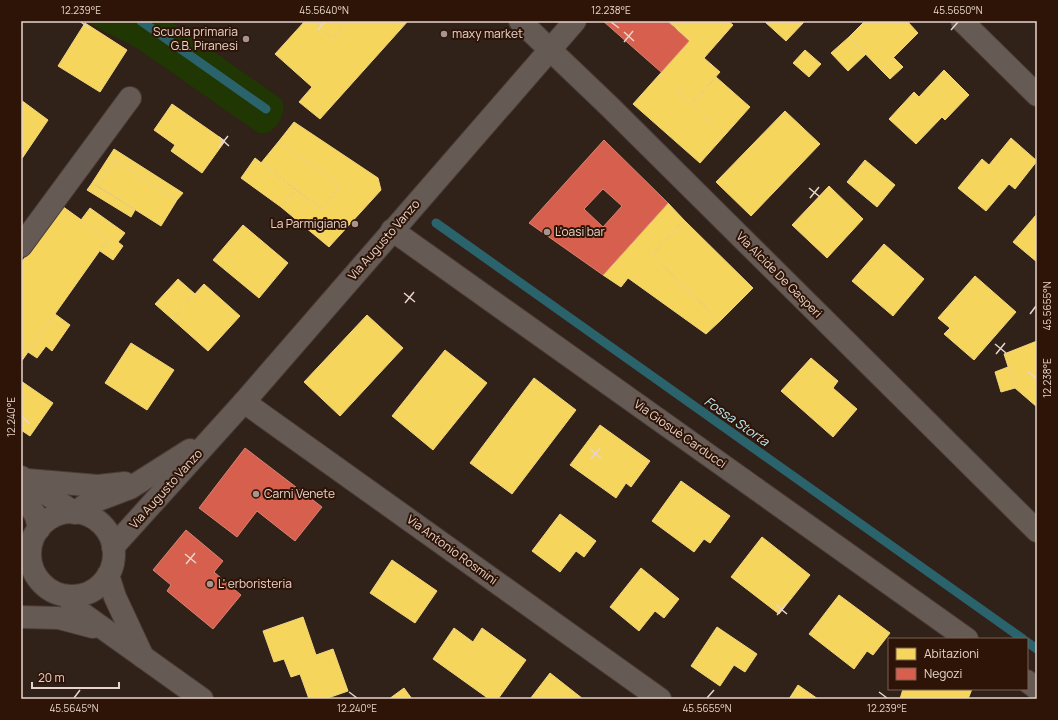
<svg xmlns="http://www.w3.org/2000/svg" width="1058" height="720" viewBox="0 0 1058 720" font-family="Manrope,sans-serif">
<rect width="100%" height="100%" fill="#302119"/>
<!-- green -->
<path fill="#203703" d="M85,21H170L280,98C291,110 274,138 258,133L138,49Z"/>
<!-- homes -->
<g fill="#f6d55c" stroke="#f2d57d">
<polygon points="305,21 313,21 333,39 348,21 408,21 320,119 299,102 312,87 275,54"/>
<polygon points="313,21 348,21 333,39"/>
<polygon points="667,21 682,21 676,28"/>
<polygon points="682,21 728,21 733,25 704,58 720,72 691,105 659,75 689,41 676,28"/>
<polygon points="764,21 805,21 786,41"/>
<polygon points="865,21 907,21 918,33 881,70 849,37"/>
<polygon points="85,23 127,50 100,92 58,66"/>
<polygon points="849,37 866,54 848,71 831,53"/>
<polygon points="805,50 821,64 809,77 793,63"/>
<polygon points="893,57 903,67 890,79 881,70"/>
<polygon points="944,70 969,95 945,120 942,117 916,144 889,119 914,92 919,97"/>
<polygon points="659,75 725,135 700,163 633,104"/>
<polygon points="716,77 750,107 725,135 691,105"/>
<polygon points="21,100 48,120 21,160"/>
<polygon points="172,104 225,141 202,173 171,151 175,145 154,130"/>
<polygon points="785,111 820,144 751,216 716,182"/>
<polygon points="294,122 378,178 381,190 329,247 281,207 296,190 322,209 340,186 279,141"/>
<polygon points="1011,138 1037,161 1015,189 1009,184 986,211 958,188 982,159 989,165"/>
<polygon points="279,141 340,186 322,209 261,163"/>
<polygon points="114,149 183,193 177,200 115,160 98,186 92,183"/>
<polygon points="255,158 296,190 281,207 241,178"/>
<polygon points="115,160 177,200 161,226 98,186"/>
<polygon points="865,160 895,185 877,207 847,182"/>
<polygon points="92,183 135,210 131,217 87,190"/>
<polygon points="829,186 863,219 827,258 792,225"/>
<polygon points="668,203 684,220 652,255 720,321 706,334 628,278 621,287 603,275"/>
<polygon points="62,206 108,239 21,362 21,263"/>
<polygon points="90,208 125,233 118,242 123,246 113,260 100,251 108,239 81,220"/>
<polygon points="1036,215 1037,216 1037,262 1013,242"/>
<polygon points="684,220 753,288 720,321 652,255"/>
<polygon points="243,225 288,263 259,298 213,260"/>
<polygon points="884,244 924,279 893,316 852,281"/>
<polygon points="975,276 1016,312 974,360 944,334 950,328 938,318"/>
<polygon points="178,279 195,294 172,319 155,304"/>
<polygon points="204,284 240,316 208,351 172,319"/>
<polygon points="55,314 70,325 52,351 46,346 37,358 28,352"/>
<polygon points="367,315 403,348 340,416 304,382"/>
<polygon points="1037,341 1037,407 1015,388 1004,354"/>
<polygon points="131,343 174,370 147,410 105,383"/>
<polygon points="445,350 487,383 433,450 392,416"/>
<polygon points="811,358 838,381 833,388 857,409 833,437 781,391"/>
<polygon points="1008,367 1015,388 1001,392 995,372"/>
<polygon points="534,378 576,410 512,494 470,463"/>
<polygon points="21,381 53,403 30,436 21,430"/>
<polygon points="600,425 650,461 631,487 626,483 616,498 570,465"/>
<polygon points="681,481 730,516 710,543 704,539 694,552 652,521"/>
<polygon points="560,514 596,541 584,557 576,551 560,572 532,551"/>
<polygon points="762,537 810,575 779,614 731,577"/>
<polygon points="392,560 437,591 415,623 370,593"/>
<polygon points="641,568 679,599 664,618 655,611 639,631 610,607"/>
<polygon points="839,595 890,633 873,655 867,651 854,669 809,634"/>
<polygon points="303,617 316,655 333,649 348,691 325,699 309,699 300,674 291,677 284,659 274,662 263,631"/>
<polygon points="717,627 757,654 745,672 734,665 720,686 691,666"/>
<polygon points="454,628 473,642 482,628 526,660 498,699 489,699 433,659"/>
<polygon points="550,673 583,699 530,699"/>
<polygon points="798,685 818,699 789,699"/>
<polygon points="404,688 412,699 389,699"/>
<polygon points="903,689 972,689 968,699 900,699"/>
</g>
<!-- shops -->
<g fill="#d6604d" stroke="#db8373" fill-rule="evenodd">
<polygon points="603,21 667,21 689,41 661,72"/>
<path d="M604,140L668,203L603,275L529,223ZM603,189L622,206L603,227L584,209Z"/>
<polygon points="245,448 322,507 295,541 257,511 237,537 199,508"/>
<polygon points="186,530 223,561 214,572 241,595 213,629 167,591 171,585 153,570"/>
</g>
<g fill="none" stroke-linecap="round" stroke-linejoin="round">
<!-- stream -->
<g stroke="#2b636d" stroke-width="9">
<polyline points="141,21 266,109"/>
<polyline points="436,223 1023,639"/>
<polyline points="1027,642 1037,649"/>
</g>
<defs>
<g id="minor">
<polyline points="520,21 610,107 1037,531"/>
<polyline points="962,21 1037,95"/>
<polyline points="392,230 967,639"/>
<polyline points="21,246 130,98"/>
<polyline points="244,402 660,699"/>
<polyline points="21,477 75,513 85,505 130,488 190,450"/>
<polyline points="28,480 98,486 125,483"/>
<polyline points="21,491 36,516 39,529"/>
<circle cx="72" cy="554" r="42"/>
<polyline points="113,547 244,402 575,21"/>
<polyline points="108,575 115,597 143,657"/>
<polyline points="67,596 76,609 202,699"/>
<polyline points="21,617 59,618 93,627"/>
<polyline points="1027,681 1037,689"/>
</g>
</defs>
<!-- minor casing -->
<use href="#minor" stroke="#493b36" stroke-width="24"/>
<!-- minor -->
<use href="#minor" stroke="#665a54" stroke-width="22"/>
</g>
<!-- ticks -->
<path fill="none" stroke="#e7d4cb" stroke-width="1.5" d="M81,22L89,28M611,22L619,28M318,30L324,22M951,30L958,22M624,32L634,41M624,42L633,31M219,137L229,146M219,147L228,136M809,188L820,197M810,198L819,187M404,293L415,302M405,303L414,292M1030,314L1036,306M995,344L1006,353M996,354L1005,343M1028,372L1036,378M22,417L30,424M590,449L601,458M591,459L600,448M185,554L196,563M186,564L195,553M776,605L787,614M777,615L786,604M349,692L357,698M879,692L887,698M74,698L80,690M707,698L714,690"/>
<!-- markers -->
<g fill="#a7958d" stroke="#2e1407" stroke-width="1.5">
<circle cx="444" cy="34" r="4"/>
<circle cx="246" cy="39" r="4"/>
<circle cx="355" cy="224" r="4"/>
<circle cx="547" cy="232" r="4"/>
<circle cx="256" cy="494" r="4"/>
<circle cx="210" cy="584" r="4"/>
</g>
<g text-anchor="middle" stroke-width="4" stroke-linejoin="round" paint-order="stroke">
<!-- poi labels -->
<g font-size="12" fill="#e7d4cb" stroke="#2e1407" text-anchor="start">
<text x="238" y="36" text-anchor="end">Scuola primaria<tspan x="238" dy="14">G.B. Piranesi</tspan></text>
<text x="452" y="38">maxy market</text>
<text x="347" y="228" text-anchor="end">La Parmigiana</text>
<text x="555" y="236">L'oasi bar</text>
<text x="264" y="498">Carni Venete</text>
<text x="218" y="588">L' erboristeria</text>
</g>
<!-- street labels -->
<g font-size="12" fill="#e7d4cb" stroke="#2e1407">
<text transform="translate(384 240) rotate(-49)" y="4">Via Augusto Vanzo</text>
<text transform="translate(779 275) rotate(45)" y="4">Via Alcide De Gasperi</text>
<text transform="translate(680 434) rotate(35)" y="4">Via Giosuè Carducci</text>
<text transform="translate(166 489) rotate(-48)" y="4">Via Augusto Vanzo</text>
<text transform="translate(452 550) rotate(36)" y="4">Via Antonio Rosmini</text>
</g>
<!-- water labels -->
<g font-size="13" font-style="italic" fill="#b9edf9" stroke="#2e1407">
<text transform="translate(737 421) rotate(35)" y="5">Fossa Storta</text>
</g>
</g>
<!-- border -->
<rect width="1058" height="720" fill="none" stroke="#2e1407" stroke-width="44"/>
<!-- legend -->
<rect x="888" y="638" width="140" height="52" fill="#2e1407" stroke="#786155"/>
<rect x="896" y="648" width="20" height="12" fill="#f6d55c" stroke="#786155"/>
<text x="924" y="658" font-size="12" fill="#e7d4cb">Abitazioni</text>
<rect x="896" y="668" width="20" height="12" fill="#d6604d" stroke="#786155"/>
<text x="924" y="678" font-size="12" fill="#e7d4cb">Negozi</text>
<!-- scale -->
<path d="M32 682v6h87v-6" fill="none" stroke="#e7d4cb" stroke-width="2"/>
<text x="38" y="682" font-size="12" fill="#e7d4cb" stroke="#2e1407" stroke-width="3" paint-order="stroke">20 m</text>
<rect x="22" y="22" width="1014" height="676" fill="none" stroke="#e7d4cb" stroke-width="1.5"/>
<g font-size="10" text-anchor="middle" fill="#e7d4cb">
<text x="81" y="14">12.239°E</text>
<text x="324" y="14">45.5640°N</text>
<text x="611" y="14">12.238°E</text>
<text x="958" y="14">45.5650°N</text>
<text transform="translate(1047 306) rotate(-90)" y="4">45.5655°N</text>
<text transform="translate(1047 378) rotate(-90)" y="4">12.238°E</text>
<text transform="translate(11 417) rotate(-90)" y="4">12.240°E</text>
<text x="74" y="712">45.5645°N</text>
<text x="357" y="712">12.240°E</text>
<text x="707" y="712">45.5655°N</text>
<text x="887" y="712">12.239°E</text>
</g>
</svg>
